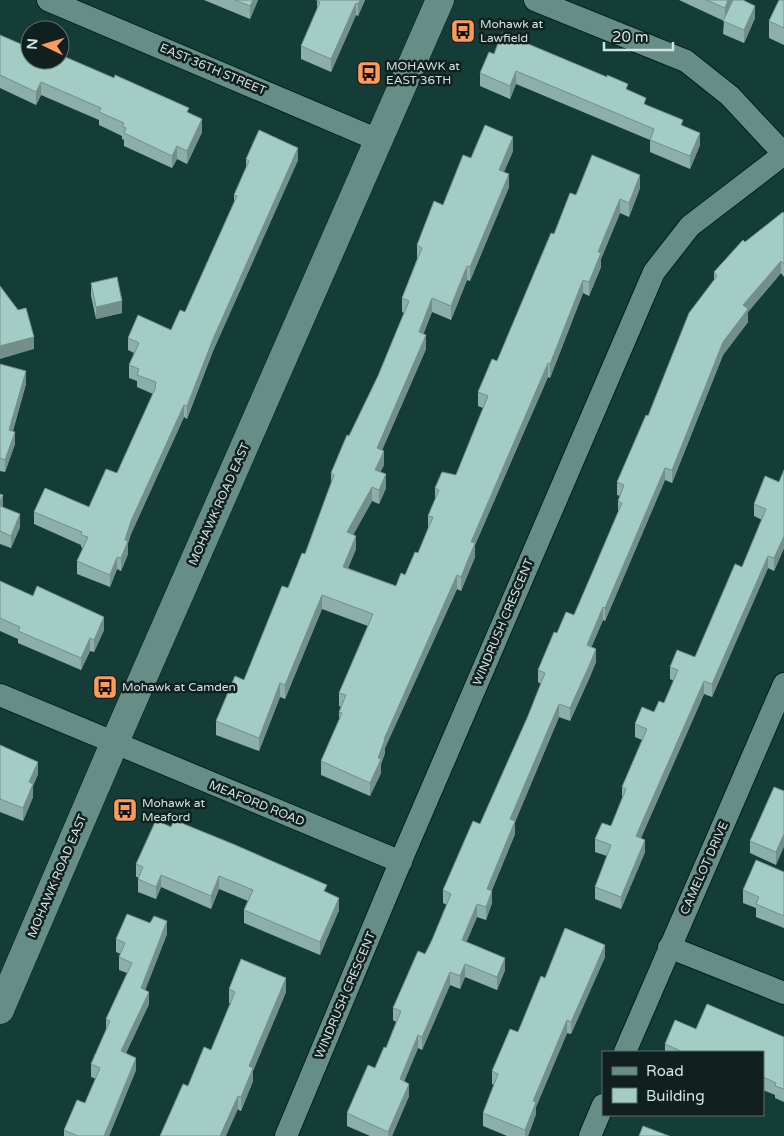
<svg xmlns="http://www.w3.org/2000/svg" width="784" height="1136" viewBox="0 0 784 1136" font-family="'Varela Round',sans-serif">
<rect width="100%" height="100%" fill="#153d37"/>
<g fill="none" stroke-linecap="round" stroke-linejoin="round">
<defs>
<g id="street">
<polyline points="48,0 378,140"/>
<polyline points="0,695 401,862"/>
<polyline points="669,947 784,993"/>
<polyline points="625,1052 784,684"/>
<polyline points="286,1136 405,851 654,272 690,226 784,154 730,96 686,61 535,0"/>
<polyline points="590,1136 603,1105"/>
</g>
<polyline id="secondary" points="0,1010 114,744 440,0"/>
</defs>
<!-- street casing -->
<use href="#street" stroke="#04221e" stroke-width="24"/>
<!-- secondary casing -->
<use href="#secondary" stroke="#04221e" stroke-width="29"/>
<!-- street -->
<use href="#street" stroke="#668e87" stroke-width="22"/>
<!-- secondary -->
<use href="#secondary" stroke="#668e87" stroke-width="28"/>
</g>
<!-- wall -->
<g fill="#8cafa9">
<polygon points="204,0 258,0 250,19"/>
<polygon points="317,0 365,0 358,16 356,15 331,72 301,59 301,46 317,11"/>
<polygon points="679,0 743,0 755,18 744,43 723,34 724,21"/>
<polygon points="784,0 784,45 769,38 769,21"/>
<polygon points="0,35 30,60 189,113 202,132 187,164 177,159 172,168 124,146 124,140 122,139 122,136 99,125 99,120 41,95 36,105 0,88"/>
<polygon points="494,54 628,90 646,105 683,126 700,145 690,169 650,152 650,140 516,84 510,99 480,86 480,73"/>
<polygon points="513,151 504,172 509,187 470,281 467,280 451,320 432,312 423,334 426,349 382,450 384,465 380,472 386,488 379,504 372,501 353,535 356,549 348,568 396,586 405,575 418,553 428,528 428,516 435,500 435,488 456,475 483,408 478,406 478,392 497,361 554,234 576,195 640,188 629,217 620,213 601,259 601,267 589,296 583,293 550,378 548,377 527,425 475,545 475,557 461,591 457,589 385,748 385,753 381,764 381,773 370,796 321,775 321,761 339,720 339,712 341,707 339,706 339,693 368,626 322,609 285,699 280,697 259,751 216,735 216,721 244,680 288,588 305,554 331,483 331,473 349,436 378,376 404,313 402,312 402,298 417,259 417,245 443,205 471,158"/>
<polygon points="246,159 298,160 213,351 187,419 184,417 131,534 128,543 128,554 121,571 117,569 110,587 77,574 77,561 83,548 81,547 81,545 34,524 34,512 89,507 117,473 153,394 137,387 137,381 129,378 129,365 134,353 128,350 128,338 171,330 185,312 234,202 234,195 246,167"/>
<polygon points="784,213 784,277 781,273 748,312 748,322 723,355 672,483 665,480 605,621 603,620 591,647 596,662 589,679 570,721 559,717 515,822 515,834 492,890 492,903 486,920 477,917 466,942 505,970 497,990 465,977 460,989 450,985 422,1050 418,1048 404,1081 409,1096 392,1136 370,1136 347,1126 347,1113 375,1068 386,1048 396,1022 393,1020 393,1008 425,954 432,940 447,905 443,903 443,890 480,824 528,716 541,684 538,682 538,670 557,633 574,615 593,571 618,512 618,501 620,496 617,495 617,482 714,280 714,272 745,242"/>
<polygon points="91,283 122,313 96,319 91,296"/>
<polygon points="0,364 26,384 13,431 15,444 5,472 0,471"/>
<polygon points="784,470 784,548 774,571 768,568 712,697 704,694 641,838 645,852 621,909 595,899 595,887 607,856 595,852 595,839 611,826 622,798 622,787 642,740 635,737 635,724 654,712 664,703 674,681 670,679 670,667 695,657 742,567 762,520 754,516 754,504 779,482"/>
<polygon points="0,494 3,507 20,527 11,548 0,544"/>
<polygon points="0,581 104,630 94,652 90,651 81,670 18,643 18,639 0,631"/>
<polygon points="0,745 38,774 33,786 33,797 23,821 0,812"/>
<polygon points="784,791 776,865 750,853 750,841"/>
<polygon points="136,864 327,893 339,910 320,955 244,923 244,910 248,901 219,889 211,909 161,887 156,899 138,892 138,877 136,877"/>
<polygon points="784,872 784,928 756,917 756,908 743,903 743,890"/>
<polygon points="167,934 145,990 149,1004 126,1053 136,1070 109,1136 64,1136 64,1130 85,1103 96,1079 91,1077 91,1064 106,1030 106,1019 127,973 119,970 119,957 121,954 116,952 116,939"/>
<polygon points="605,957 571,1034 567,1033 536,1107 536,1114 528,1136 507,1136 483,1126 483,1113 494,1085 492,1084 492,1071 518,1032 545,978"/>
<polygon points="229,989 286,992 253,1071 253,1081 241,1111 188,1086 211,1050 231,1003 229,1003"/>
<polygon points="696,1029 784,1037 784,1102 775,1098 775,1095 763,1090 763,1052 665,1052 665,1044"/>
</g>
<!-- shaded-wall -->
<g fill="#728f8a">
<polygon points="253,0 258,0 250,19 250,6"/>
<polygon points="360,0 365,0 358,16 358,4"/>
<polygon points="728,0 734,0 725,21 725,8"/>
<polygon points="356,3 356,15 331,72 331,59"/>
<polygon points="755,6 755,18 744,43 744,30"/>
<polygon points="516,71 516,84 510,99 510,86"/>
<polygon points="41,82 41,95 36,105 36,92"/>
<polygon points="202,119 202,132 187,164 187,151"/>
<polygon points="700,133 700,145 690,169 690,156"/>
<polygon points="513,137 513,151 499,183 499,170"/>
<polygon points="177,146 177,159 172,168 172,156"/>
<polygon points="298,148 298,160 213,351 187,419 187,406 213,339"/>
<polygon points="509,174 509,187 470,281 470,267"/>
<polygon points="640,175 640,188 629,217 629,203"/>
<polygon points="620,199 620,213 601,259 601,267 589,296 589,282 598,252"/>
<polygon points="781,261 781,273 748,312 748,322 723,355 672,483 672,470 723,342 743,305"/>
<polygon points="467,266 467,280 451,320 451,306"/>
<polygon points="583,280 583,293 550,378 550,364"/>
<polygon points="432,298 432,312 419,346 419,332"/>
<polygon points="122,301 122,313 96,319 96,307"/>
<polygon points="426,335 426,349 377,462 377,448"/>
<polygon points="34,337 34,349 0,359 0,346"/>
<polygon points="548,363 548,377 527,425 475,545 475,557 461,591 461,577 471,542 527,412"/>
<polygon points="26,371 26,384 9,443 9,430"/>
<polygon points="184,405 184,417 131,534 128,543 128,554 121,571 121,558 125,540 131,521"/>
<polygon points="15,432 15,444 5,472 5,460"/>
<polygon points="384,451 384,465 375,483 375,470"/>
<polygon points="665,468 665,480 605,621 605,608"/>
<polygon points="386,474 386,488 379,504 379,490"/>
<polygon points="372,487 372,501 347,546 347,532"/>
<polygon points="3,495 3,508 0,516 0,503"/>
<polygon points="20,514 20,527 11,548 11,536"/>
<polygon points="356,536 356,549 343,580 343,567"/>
<polygon points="784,536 784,548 774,571 774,558"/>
<polygon points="768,556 768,568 712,697 712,684"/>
<polygon points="117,557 117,569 110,587 110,575"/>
<polygon points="457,575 457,589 385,748 385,753 381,764 381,773 370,796 370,783 384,739"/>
<polygon points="322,595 322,609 285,699 285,685"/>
<polygon points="603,607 603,620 587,658 587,645"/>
<polygon points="104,617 104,630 94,652 94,640"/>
<polygon points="90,638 90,651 81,670 81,658"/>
<polygon points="596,649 596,662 570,721 570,708"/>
<polygon points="704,681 704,694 636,849 636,836"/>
<polygon points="280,683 280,697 259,751 259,738"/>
<polygon points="559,704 559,717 515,822 515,834 487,901 487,889 510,819"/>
<polygon points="38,762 38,774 33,786 33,797 23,821 23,808 29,782"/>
<polygon points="784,834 784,847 776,865 776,852"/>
<polygon points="645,840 645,852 621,909 621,897"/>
<polygon points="161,875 161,887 156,899 156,887"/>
<polygon points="219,876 219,889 211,909 211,896"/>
<polygon points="492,891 492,903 486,920 486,907"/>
<polygon points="339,898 339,910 320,955 320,942"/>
<polygon points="477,904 477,917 462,953 462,940"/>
<polygon points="167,921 167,934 141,1001 141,988"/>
<polygon points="605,945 605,957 571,1034 571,1022"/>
<polygon points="505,958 505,970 497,990 497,977"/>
<polygon points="465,964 465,977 460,989 460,976"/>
<polygon points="450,972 450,985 422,1050 422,1037"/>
<polygon points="286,978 286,992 253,1071 253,1081 241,1111 241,1097 249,1066"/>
<polygon points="149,992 149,1004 121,1064 121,1051"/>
<polygon points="567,1020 567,1033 536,1107 536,1114 528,1136 525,1136 525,1130 533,1101"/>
<polygon points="418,1035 418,1048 400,1092 400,1079"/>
<polygon points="136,1058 136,1070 109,1136 104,1136"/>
<polygon points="409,1084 409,1096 392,1136 388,1136 388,1132"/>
<polygon points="238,1096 238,1109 226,1136 220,1136"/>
</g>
<!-- building -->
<g fill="#a3ccc5" stroke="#728f8a">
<polygon points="235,0 253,0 250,6"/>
<polygon points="317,0 360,0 358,4 356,3 331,59 301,46 320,2 317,1"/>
<polygon points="706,0 728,0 725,8"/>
<polygon points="733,0 743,0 755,6 744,30 723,21"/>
<polygon points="779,0 784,0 784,28 769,21"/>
<polygon points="502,33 607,77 607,75 628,84 626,89 646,98 644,104 683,120 681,125 700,133 690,156 650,140 654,129 516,71 510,86 480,73 489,52 494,54"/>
<polygon points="0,35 30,48 30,60 55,60 60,62 63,56 114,78 115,75 189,108 187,112 202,119 187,151 177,146 172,156 124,133 126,128 122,126 124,123 99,112 101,108 41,82 36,92 0,75"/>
<polygon points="485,125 513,137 499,170 509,174 470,267 467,266 451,306 432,298 419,332 426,335 377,448 384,451 375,470 386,474 379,490 372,487 347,532 356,536 343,567 396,586 401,573 405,575 415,552 418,553 433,517 428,516 439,490 435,488 442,472 456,475 488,396 478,392 492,359 497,361 551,233 554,234 570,193 576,195 592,155 640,175 629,203 620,199 598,252 601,253 589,282 583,280 550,364 548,363 527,412 471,542 475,543 461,577 457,575 384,739 385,739 378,758 381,759 370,783 321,761 342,713 339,712 346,695 339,693 373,614 322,595 285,685 280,683 259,738 216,721 235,676 244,680 282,586 288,588 302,553 305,554 334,475 331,473 347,435 349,436 378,376 409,301 402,298 422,248 417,245 434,201 443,205 463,155 471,158"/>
<polygon points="259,130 298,148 213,339 187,406 184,405 131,521 125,540 128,541 121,558 117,557 110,575 77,561 88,537 81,535 82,532 34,512 45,488 89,507 106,469 117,473 155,389 156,382 137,375 139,369 129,365 139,343 128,338 138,315 171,330 180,310 185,312 237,196 234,195 249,161 246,159"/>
<polygon points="783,212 784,213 784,264 781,261 743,305 748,309 723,342 672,470 665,468 605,608 603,607 587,645 596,649 589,666 570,708 559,704 510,819 515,821 487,889 492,891 486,907 477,904 462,940 505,958 497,977 465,964 460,976 450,972 422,1037 418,1035 400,1079 409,1084 388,1132 347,1113 368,1065 375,1068 384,1047 386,1048 401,1011 393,1008 418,951 425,954 432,940 451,894 443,890 473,821 480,824 528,716 545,673 538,670 554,632 557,633 566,612 574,615 593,571 622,503 618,501 624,485 617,482 646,415 648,416 689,313 717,276 714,272 743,240 745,242"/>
<polygon points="117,277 122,301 96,307 91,283"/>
<polygon points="0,286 18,310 26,308 34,337 0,346"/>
<polygon points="0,364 26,371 9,430 15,432 5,460 0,458"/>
<polygon points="784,470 784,536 774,558 768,556 712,684 704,681 636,836 645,840 621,897 595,887 611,845 595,839 602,823 611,826 626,789 622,787 647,729 635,724 642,707 654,712 659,701 664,703 678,670 670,667 677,650 695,657 735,564 742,567 766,509 754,504 765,476 779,482"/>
<polygon points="0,494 3,495 0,503"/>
<polygon points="0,506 20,514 11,536 0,531"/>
<polygon points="0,581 33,596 37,586 104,617 94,640 90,638 81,658 18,631 20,627 0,618"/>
<polygon points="0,745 38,762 29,782 33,784 23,808 0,799"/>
<polygon points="774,787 784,791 784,834 776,852 750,841"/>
<polygon points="156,820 171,827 174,820 233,844 327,885 324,891 339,898 320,942 244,910 253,890 219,876 211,896 161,875 156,887 138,879 143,867 136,864"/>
<polygon points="756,860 784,872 784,916 756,904 759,897 743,890"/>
<polygon points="127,914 150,923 154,916 167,921 141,988 149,992 121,1051 136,1058 104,1136 78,1136 64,1130 77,1100 85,1103 100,1068 91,1064 110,1021 106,1019 132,963 119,957 125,943 116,939"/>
<polygon points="565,928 605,945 571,1022 567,1020 533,1101 536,1102 525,1130 483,1113 498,1074 492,1071 510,1029 518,1032 541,976 545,978"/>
<polygon points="241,959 286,978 249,1066 253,1068 241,1097 238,1096 220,1136 160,1136 183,1084 188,1086 204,1047 211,1050 235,992 229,989"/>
<polygon points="707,1004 784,1037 784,1089 775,1086 776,1083 763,1077 763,1052 696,1052 692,1051 691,1052 683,1052 665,1044 675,1020 696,1029"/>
<polygon points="643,1126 669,1136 639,1136"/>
</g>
<!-- icons -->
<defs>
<symbol id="bus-square" viewBox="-11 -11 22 22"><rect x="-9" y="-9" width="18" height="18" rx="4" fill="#ff9b5a" stroke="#10201e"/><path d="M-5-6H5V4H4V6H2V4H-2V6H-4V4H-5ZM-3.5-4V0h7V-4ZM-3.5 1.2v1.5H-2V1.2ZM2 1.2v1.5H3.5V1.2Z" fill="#111"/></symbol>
</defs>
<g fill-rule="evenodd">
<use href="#bus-square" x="449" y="17" width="28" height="28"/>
<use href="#bus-square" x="355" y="59" width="28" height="28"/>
<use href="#bus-square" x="91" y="673" width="28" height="28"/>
<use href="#bus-square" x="111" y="796" width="28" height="28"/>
</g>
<g text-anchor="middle" stroke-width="5" stroke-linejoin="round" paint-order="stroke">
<!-- poi labels -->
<g font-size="12" fill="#cfe3df" stroke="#10201e" text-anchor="start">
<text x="480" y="28">Mohawk at<tspan x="480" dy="14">Lawfield</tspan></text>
<text x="386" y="70">MOHAWK at<tspan x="386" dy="14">EAST 36TH</tspan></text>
<text x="122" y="691">Mohawk at Camden</text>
<text x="142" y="807">Mohawk at<tspan x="142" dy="14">Meaford</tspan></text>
</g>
<!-- street labels -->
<g font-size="12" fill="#cfe3df" stroke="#10201e">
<text transform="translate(213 69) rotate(23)" y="4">EAST 36TH STREET</text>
<text transform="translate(219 504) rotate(-66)" y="4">MOHAWK ROAD EAST</text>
<text transform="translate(503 622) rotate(-67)" y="4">WINDRUSH CRESCENT</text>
<text transform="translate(257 803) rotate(22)" y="4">MEAFORD ROAD</text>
<text transform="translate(704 868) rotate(-66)" y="4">CAMELOT DRIVE</text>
<text transform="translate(57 876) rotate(-67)" y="4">MOHAWK ROAD EAST</text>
<text transform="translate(345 995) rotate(-67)" y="4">WINDRUSH CRESCENT</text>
</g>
</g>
<!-- legend -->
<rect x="602" y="1051" width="162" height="65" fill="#10201e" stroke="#5c6e6b"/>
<rect x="612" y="1067" width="25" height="8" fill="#668e87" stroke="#5c6e6b"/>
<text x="646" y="1076" font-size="15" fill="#cfe3df">Road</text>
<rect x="612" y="1088" width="25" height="15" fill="#a3ccc5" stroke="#5c6e6b"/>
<text x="646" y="1101" font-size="15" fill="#cfe3df">Building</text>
<!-- north arrow -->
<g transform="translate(45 45) rotate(275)"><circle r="24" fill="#10201e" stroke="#5c6e6b"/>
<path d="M0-4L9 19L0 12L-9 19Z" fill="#ff9b5a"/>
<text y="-8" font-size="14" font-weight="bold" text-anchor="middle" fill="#cfe3df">N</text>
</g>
<!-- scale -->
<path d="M604 42v8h69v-8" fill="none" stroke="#cfe3df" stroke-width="2.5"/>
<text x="612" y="42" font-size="15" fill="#cfe3df" stroke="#10201e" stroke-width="4" paint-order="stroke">20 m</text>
</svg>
